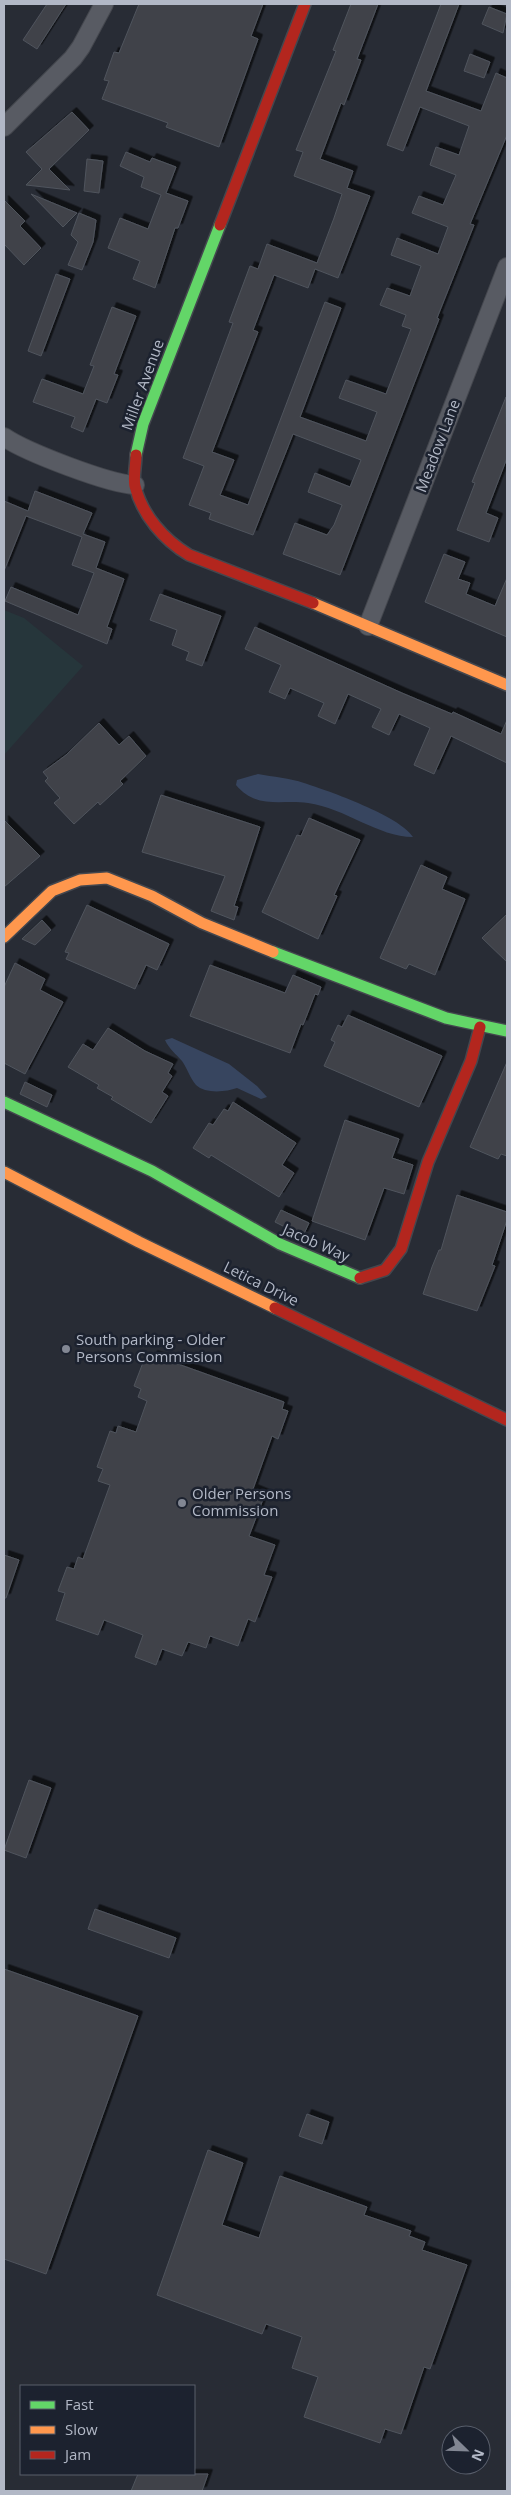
<svg xmlns="http://www.w3.org/2000/svg" width="511" height="2495" viewBox="0 0 511 2495" font-family="'Open Sans',sans-serif">
<defs>
<filter id="shadow"><feDropShadow dx="4.5" dy="-4.5" stdDeviation="0" flood-color="#0009"/></filter>
</defs>
<rect width="100%" height="100%" fill="#282c35"/>
<!-- green -->
<polygon fill="#26363b" points="4,610 24,618 83,666 4,755"/>
<!-- water -->
<g fill="#37455f">
<path d="M258,774C273,777 290,778 304,783C329,791 400,816 413,837C378,837 345,808 308,803C282,799 257,810 236,785L237,780Z"/>
<path d="M172,1038L229,1064L257,1086L267,1097L261,1099L237,1088C226,1092 205,1094 196,1085C190,1078 187,1068 182,1061C176,1054 169,1049 165,1040Z"/>
</g>
<!-- building -->
<g fill="#3f434a" stroke="#50545d" filter="url(#shadow)">
<polygon points="47,4 66,4 37,49 23,40"/>
<polygon points="139,4 263,4 251,36 258,39 219,147 166,127 168,123 102,99 109,81 104,80 114,52 119,53"/>
<polygon points="351,4 378,4 357,59 361,60 344,105 341,103 320,159 353,171 347,188 370,196 338,278 315,269 308,288 274,275 253,330 258,332 212,452 234,460 220,495 248,505 325,302 341,308 300,417 366,441 377,412 339,398 346,380 386,394 411,329 402,326 406,315 380,305 387,288 410,296 421,266 391,255 397,238 438,254 448,227 412,213 419,196 443,205 456,175 430,165 436,147 459,155 469,126 420,107 403,151 387,145 441,4 459,4 426,91 481,111 496,73 507,78 507,135 470,224 474,225 437,318 439,319 340,575 283,554 295,523 327,535 334,525 342,505 308,492 315,473 350,487 361,460 293,434 253,535 209,519 211,513 189,505 204,466 183,458 233,323 229,322 250,266 258,269 267,244 317,263 334,218 342,194 294,176 303,152 296,150 336,51 333,50"/>
<polygon points="489,7 507,14 503,33 482,24"/>
<polygon points="470,54 490,62 484,78 464,71"/>
<polygon points="72,112 89,130 49,169 70,190 26,185 42,169 26,152"/>
<polygon points="126,152 150,162 152,158 176,167 166,193 188,201 178,228 175,228 155,288 133,279 140,261 108,248 120,218 148,229 161,195 141,187 144,177 120,166"/>
<polygon points="87,159 103,161 99,193 84,191"/>
<polygon points="31,194 77,213 63,227"/>
<polygon points="4,200 25,221 20,226 41,248 24,265 4,244"/>
<polygon points="79,213 96,220 93,242 82,270 68,265 78,242 71,235"/>
<polygon points="56,274 70,279 41,356 28,351"/>
<polygon points="112,307 136,316 114,374 118,375 107,403 96,399 83,432 71,427 75,417 33,402 42,379 83,394 94,366 90,365"/>
<polygon points="506,397 507,458 486,513 498,518 489,542 457,530 475,483 472,482"/>
<polygon points="35,491 92,513 83,534 105,542 96,568 124,579 107,627 112,629 107,644 5,601 11,587 78,615 94,573 72,565 82,537 26,516 4,571 4,501 28,511"/>
<polygon points="444,554 465,562 458,579 470,583 466,594 495,606 507,578 507,637 425,602"/>
<polygon points="160,594 221,616 202,666 186,660 189,652 172,645 177,630 150,620"/>
<polygon points="255,627 402,693 452,714 453,712 501,734 507,720 507,763 451,736 434,774 414,765 430,728 399,714 389,735 372,727 381,709 348,694 335,724 318,716 324,703 290,688 285,699 269,692 281,665 245,649"/>
<polygon points="99,723 119,745 129,736 146,756 120,781 123,784 100,805 98,802 74,824 54,803 60,798 45,781 48,778 43,772 66,755"/>
<polygon points="161,795 260,827 234,906 238,907 234,920 211,911 225,876 142,852"/>
<polygon points="309,818 360,840 334,895 337,896 318,939 262,912 297,835 301,836"/>
<polygon points="4,820 40,856 4,887"/>
<polygon points="421,865 447,877 442,889 465,899 435,975 409,964 406,969 380,958"/>
<polygon points="87,905 169,944 157,970 146,965 135,989 66,959 69,953 65,952"/>
<polygon points="507,914 507,962 482,938"/>
<polygon points="42,920 51,930 35,945 22,939"/>
<polygon points="15,963 45,979 40,990 63,1002 25,1074 4,1063 4,987"/>
<polygon points="210,965 285,993 293,975 321,987 318,995 315,994 303,1025 301,1024 290,1053 190,1016"/>
<polygon points="348,1015 442,1056 419,1107 324,1066 335,1042 331,1040 338,1025 342,1027"/>
<polygon points="108,1028 145,1051 173,1064 168,1073 172,1076 162,1092 168,1096 151,1123 111,1099 113,1097 97,1088 99,1085 68,1067 83,1044 93,1050"/>
<polygon points="507,1062 507,1156 501,1154 498,1159 470,1147"/>
<polygon points="25,1082 52,1095 47,1107 20,1094"/>
<polygon points="233,1102 296,1143 282,1165 294,1173 279,1197 211,1155 209,1158 193,1148 209,1123 213,1125 224,1109 228,1111"/>
<polygon points="345,1120 399,1139 392,1158 413,1165 404,1194 384,1188 365,1240 312,1221"/>
<polygon points="457,1195 507,1212 507,1220 492,1265 495,1266 477,1311 423,1294 432,1267 439,1250 441,1250"/>
<polygon points="281,1210 309,1223 303,1236 275,1222"/>
<polygon points="153,1355 284,1402 282,1409 288,1411 278,1439 272,1436 253,1489 265,1494 249,1536 275,1545 264,1575 272,1577 255,1622 248,1619 238,1646 210,1636 206,1648 188,1642 182,1656 162,1649 156,1665 135,1657 143,1635 104,1620 98,1635 56,1620 65,1593 58,1591 67,1567 74,1569 78,1557 83,1559 110,1485 98,1481 103,1469 97,1467 110,1431 116,1433 118,1426 136,1432 147,1401 138,1397 141,1389 134,1386 144,1360 151,1362"/>
<polygon points="4,1555 19,1560 6,1598 4,1598"/>
<polygon points="29,1780 51,1788 26,1858 4,1850"/>
<polygon points="95,1909 176,1938 169,1958 88,1929"/>
<polygon points="4,1969 138,2016 46,2274 4,2259"/>
<polygon points="307,2114 329,2122 322,2144 299,2136"/>
<polygon points="208,2150 243,2163 222,2225 259,2238 280,2176 367,2207 364,2215 411,2231 409,2236 425,2242 422,2250 467,2265 430,2369 424,2367 401,2434 385,2429 380,2443 304,2417 318,2377 292,2368 302,2337 266,2324 262,2334 157,2295"/>
<polygon points="138,2474 208,2474 202,2491 131,2491"/>
</g>
<g fill="none" stroke-linecap="round" stroke-linejoin="round">
<defs>
<g id="street">
<polyline points="4,127 73,58 81,47 104,4"/>
<path d="M4,437C26,452 109,484 135,485"/>
<polyline points="368,626 507,267"/>
</g>
<g id="fast">
<polyline points="136,455 143,424 220,225"/>
<polyline points="273,952 446,1018 507,1031"/>
<polyline points="4,1102 152,1171 280,1244 360,1278"/>
</g>
<g id="slow">
<polyline points="313,603 507,685"/>
<polyline points="4,937 52,891 80,880 107,878 152,896 202,923 273,952"/>
<polyline points="4,1172 139,1242 275,1308"/>
</g>
<g id="jam">
<polyline points="220,225 305,4"/>
<path d="M136,455C136,465 133,477 135,486C142,515 164,540 189,555L313,603"/>
<polyline points="360,1278 385,1270 401,1249 428,1162 471,1061 480,1027"/>
<polyline points="275,1308 507,1420"/>
</g>
</defs>
<!-- street casing -->
<use href="#street" stroke="#44474e" stroke-width="20"/>
<!-- fast casing -->
<use href="#fast" stroke="#44474e" stroke-width="14"/>
<!-- slow casing -->
<use href="#slow" stroke="#44474e" stroke-width="14"/>
<!-- jam casing -->
<use href="#jam" stroke="#44474e" stroke-width="14"/>
<!-- street -->
<use href="#street" stroke="#585b63" stroke-width="18"/>
<!-- fast -->
<use href="#fast" stroke="#63d668" stroke-width="11"/>
<!-- slow -->
<use href="#slow" stroke="#ff974d" stroke-width="11"/>
<!-- jam -->
<use href="#jam" stroke="#b3261e" stroke-width="11"/>
</g>
<!-- markers -->
<g fill="#828793" stroke="#1c222f" stroke-width="2">
<circle cx="66" cy="1349" r="5"/>
<circle cx="182" cy="1503" r="5"/>
</g>
<g text-anchor="middle" stroke-width="5" stroke-linejoin="round" paint-order="stroke">
<!-- street labels -->
<g font-size="15" fill="#b2b8c6" stroke="#1c222f">
<text transform="translate(143 385) rotate(-70)" y="5">Miller Avenue</text>
<text transform="translate(438 446) rotate(-69)" y="5">Meadow Lane</text>
<text transform="translate(316 1243) rotate(24)" y="5">Jacob Way</text>
<text transform="translate(261 1284) rotate(26)" y="5">Letica Drive</text>
</g>
<!-- poi labels -->
<g font-size="15" fill="#b2b8c6" stroke="#1c222f" text-anchor="start">
<text x="76" y="1345">South parking - Older<tspan x="76" dy="17">Persons Commission</tspan></text>
<text x="192" y="1499">Older Persons<tspan x="192" dy="17">Commission</tspan></text>
</g>
</g>
<!-- border -->
<rect width="511" height="2495" fill="none" stroke="#b2b8c6" stroke-width="10"/>
<!-- legend -->
<rect x="20" y="2385" width="175" height="90" fill="#1c222f" stroke="#585e6b"/>
<rect x="30" y="2401" width="25" height="8" fill="#63d668" stroke="#585e6b"/>
<text x="65" y="2410" font-size="15" fill="#b2b8c6">Fast</text>
<rect x="30" y="2426" width="25" height="8" fill="#ff974d" stroke="#585e6b"/>
<text x="65" y="2435" font-size="15" fill="#b2b8c6">Slow</text>
<rect x="30" y="2451" width="25" height="8" fill="#b3261e" stroke="#585e6b"/>
<text x="65" y="2460" font-size="15" fill="#b2b8c6">Jam</text>
<!-- north arrow -->
<g transform="translate(466 2450) rotate(113)"><circle r="24" fill="#1c222f" stroke="#585e6b"/>
<path d="M0-4L9 19L0 12L-9 19Z" fill="#828793"/>
<text y="-8" font-size="14" font-weight="bold" text-anchor="middle" fill="#b2b8c6">N</text>
</g>
</svg>
